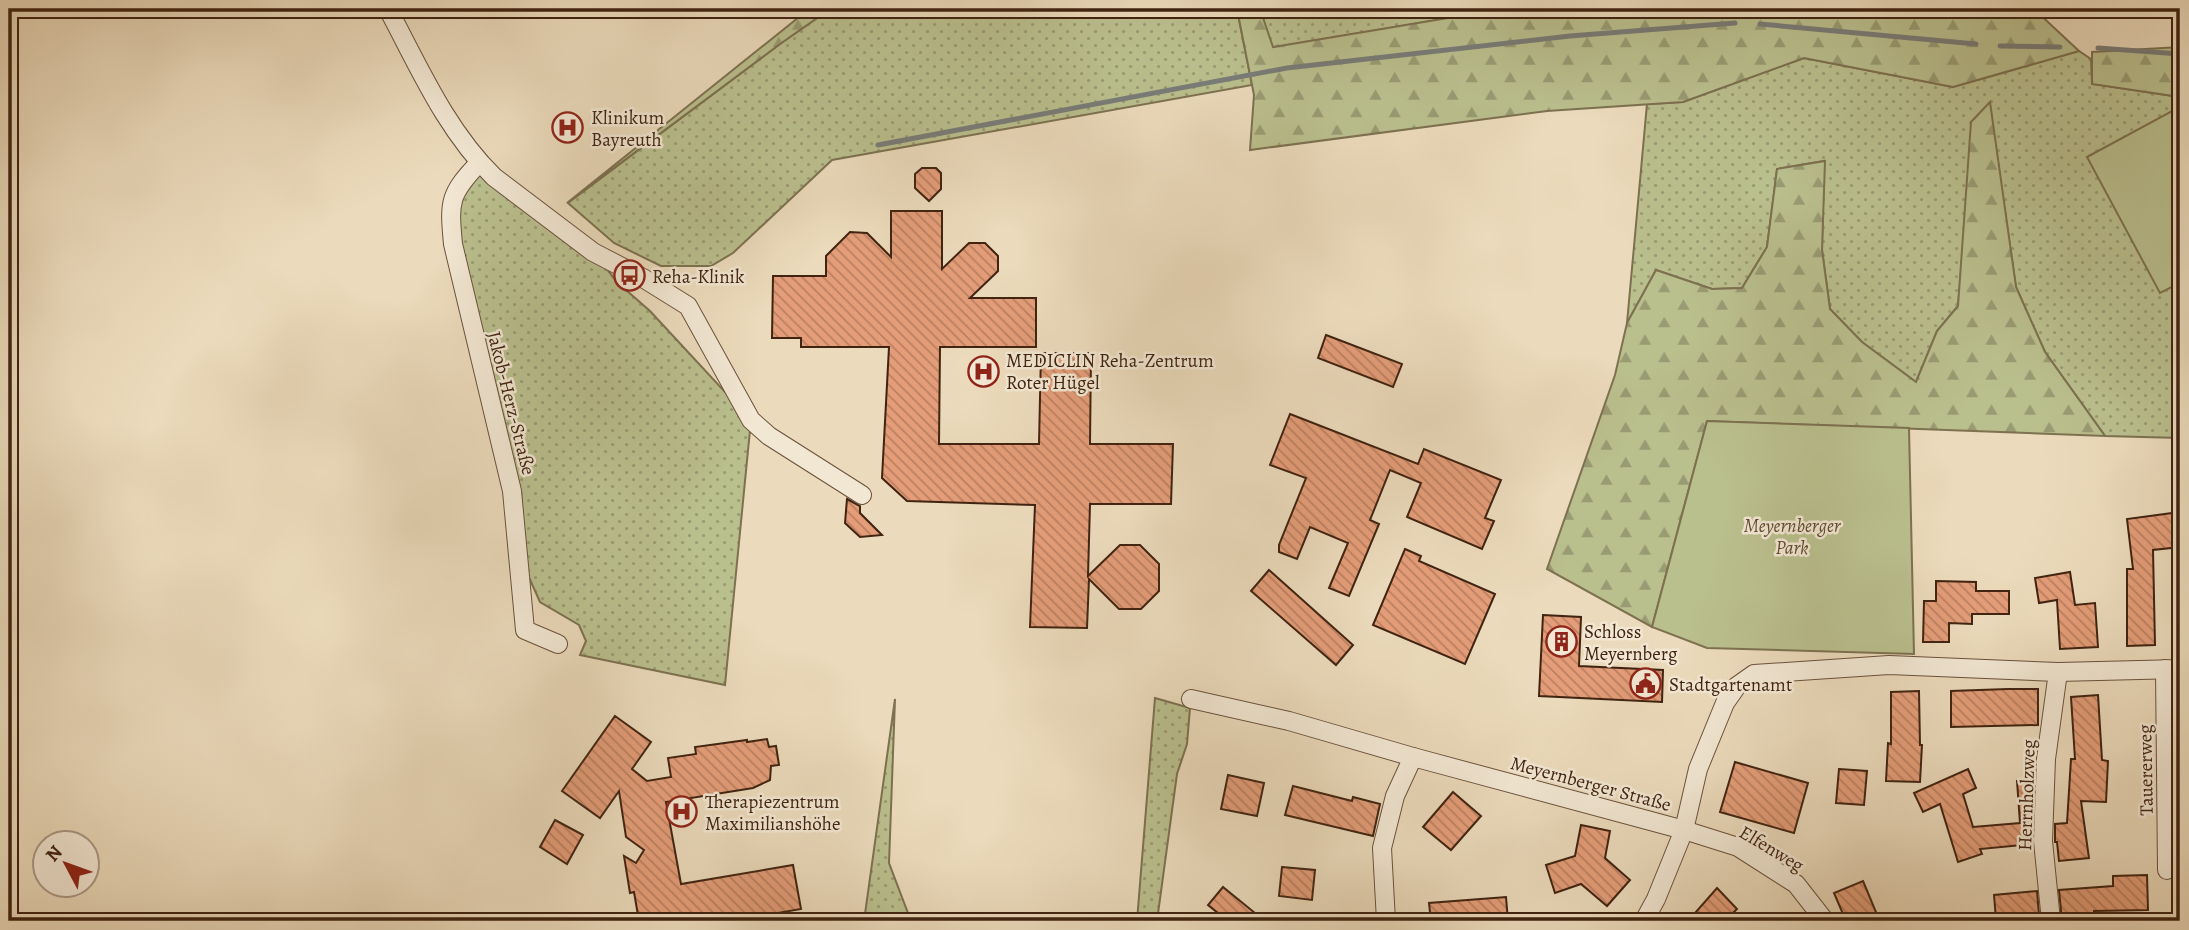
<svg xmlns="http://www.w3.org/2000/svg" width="2189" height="930" viewBox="0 0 2189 930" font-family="Alegreya,serif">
<defs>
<pattern id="grass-dots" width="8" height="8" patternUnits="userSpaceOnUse" patternTransform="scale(1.75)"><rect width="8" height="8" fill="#babf8e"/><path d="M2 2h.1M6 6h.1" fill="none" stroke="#999b73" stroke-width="1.8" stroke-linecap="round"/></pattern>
<pattern id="forest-firs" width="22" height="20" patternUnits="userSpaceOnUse" patternTransform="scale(1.75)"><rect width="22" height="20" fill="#babf8e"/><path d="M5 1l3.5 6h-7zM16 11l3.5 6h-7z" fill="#999b73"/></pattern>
<pattern id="building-back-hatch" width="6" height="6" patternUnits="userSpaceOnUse" patternTransform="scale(1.75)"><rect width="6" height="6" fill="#e49d78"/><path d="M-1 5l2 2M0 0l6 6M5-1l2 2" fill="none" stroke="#ba8061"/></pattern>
</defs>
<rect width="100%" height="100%" fill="#ebdabb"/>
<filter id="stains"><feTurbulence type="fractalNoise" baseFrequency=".00286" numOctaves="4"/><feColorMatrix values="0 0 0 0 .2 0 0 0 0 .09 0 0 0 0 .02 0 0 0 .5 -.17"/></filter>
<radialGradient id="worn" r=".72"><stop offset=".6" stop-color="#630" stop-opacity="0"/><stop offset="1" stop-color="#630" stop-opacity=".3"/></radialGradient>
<!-- grass -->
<g fill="url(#grass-dots)" stroke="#7d7150" stroke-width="2">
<polygon points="830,9 1237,9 1252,85 832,160 733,253 711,266 661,266 614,243 568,203 780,44"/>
<polygon points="1260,9 1502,9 1272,48"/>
<polygon points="2079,51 2091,59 2092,84 2180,97 2180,438 2105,436 2045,352 2016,287 1989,103 1963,247 1958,306 1937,331 1916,382 1862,342 1830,309 1822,250 1824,161 1777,169 1767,247 1742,288 1712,289 1656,270 1627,323 1647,104 1683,102 1804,58 1953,87"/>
<polygon points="479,163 593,252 618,283 650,311 751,420 725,685 580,655 586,641 579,625 540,602 518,553 453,244 460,182"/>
<polygon points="1155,698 1190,708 1187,744 1177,774 1157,921 1137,921"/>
<polygon points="895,699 889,863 911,921 864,921"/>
</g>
<!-- forest -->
<g fill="url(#forest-firs)" stroke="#7d7150" stroke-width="2">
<polygon points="809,9 830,9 780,44 567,203"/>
<polygon points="1237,9 1260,9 1273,47 1502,9 2034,9 2079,51 1953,87 1804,58 1683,102 1547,111 1250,150 1254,95"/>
<polygon points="2180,47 2180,97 2092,84 2092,52"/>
<polygon points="1990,102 2016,287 2045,352 2105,436 1707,421 1652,627 1547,569 1615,375 1627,323 1656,270 1712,289 1742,288 1767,247 1777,169 1825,161 1822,250 1830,309 1862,342 1916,382 1937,331 1958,306 1971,122"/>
</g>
<!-- park -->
<g fill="#babf8e" stroke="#7d7150" stroke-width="2">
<polygon points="2172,111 2180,127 2180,283 2160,293 2087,157"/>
<polygon points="1707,421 1909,428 1914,654 1707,648 1652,627"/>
</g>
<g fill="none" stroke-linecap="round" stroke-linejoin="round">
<!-- stream -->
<g stroke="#797c78" stroke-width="5">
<polyline points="1760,24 1976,44"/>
<polyline points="2000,46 2060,47"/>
<polyline points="2098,48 2180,54"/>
<polyline points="878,145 1287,68 1570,36 1735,23"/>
</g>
</g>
<!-- building -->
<g fill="url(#building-back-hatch)" stroke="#402311" stroke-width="2">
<polygon points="922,168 936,168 941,173 941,189 929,201 915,188 915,174"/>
<polygon points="891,211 942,211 942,269 969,243 985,243 998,256 998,271 970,298 1036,298 1036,347 940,347 939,444 1039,444 1041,353 1091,353 1090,444 1173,444 1171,504 1090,504 1088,576 1120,545 1140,545 1159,564 1159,591 1141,609 1119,609 1089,579 1087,628 1030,627 1035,505 907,501 882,478 889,347 801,347 801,338 772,338 773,276 826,276 826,256 850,232 867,233 891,257"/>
<polygon points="1326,335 1402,364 1393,387 1318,358"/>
<polygon points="1290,414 1418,464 1424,449 1501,480 1485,518 1494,521 1482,549 1407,517 1421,483 1390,470 1370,520 1379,524 1349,596 1329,588 1348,543 1310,527 1297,559 1279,552 1279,545 1306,478 1270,465"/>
<polygon points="847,499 860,506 860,513 882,535 860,537 845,523"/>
<polygon points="2180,512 2180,547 2153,550 2155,645 2127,646 2127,569 2133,569 2127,519"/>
<polygon points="1405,549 1421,556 1419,561 1495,594 1465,664 1373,625"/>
<polygon points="1269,570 1353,645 1336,665 1251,591"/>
<polygon points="2070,572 2075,605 2095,603 2098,647 2060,649 2057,600 2039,603 2035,578"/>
<polygon points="1936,581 1976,582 1976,591 2009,591 2009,614 1972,614 1972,624 1949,623 1949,642 1923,642 1924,601 1936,601"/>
<polygon points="1543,615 1581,617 1579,666 1663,670 1662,702 1539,696"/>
<polygon points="2008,689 2038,689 2038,725 1951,727 1951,691"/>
<polygon points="1919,691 1920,745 1922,745 1920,782 1886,781 1888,743 1891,744 1891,692"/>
<polygon points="2098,695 2102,760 2108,761 2106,802 2081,801 2089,858 2059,861 2057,842 2055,842 2055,824 2067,823 2071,759 2075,759 2071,697"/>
<polygon points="615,716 651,742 632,769 647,781 671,777 668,758 696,754 695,747 747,740 747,742 767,739 769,747 776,746 779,765 771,766 770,780 753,788 666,802 681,884 793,865 801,909 731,921 639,921 634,892 630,893 624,856 636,863 644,850 626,837 619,791 600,818 562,791"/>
<polygon points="1735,762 1808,783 1794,833 1720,812"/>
<polygon points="1839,769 1867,771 1864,805 1836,803"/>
<polygon points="1968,769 1976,788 1963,794 1973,827 2020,823 2017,781 2034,780 2032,844 1980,849 1982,854 1958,862 1940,804 1923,812 1914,793"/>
<polygon points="1228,775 1264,783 1257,816 1221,809"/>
<polygon points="1293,786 1352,801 1353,797 1380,804 1373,836 1285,815"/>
<polygon points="1453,792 1481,816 1451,850 1423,827"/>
<polygon points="555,820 583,835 567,864 540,847"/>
<polygon points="1581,825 1610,831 1605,858 1630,880 1607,906 1581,884 1555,893 1546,865 1575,856"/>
<polygon points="1282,867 1315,870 1312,900 1279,896"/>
<polygon points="2147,875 2148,910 2094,911 2094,919 2062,921 2059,890 2113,886 2113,876"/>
<polygon points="1863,881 1878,917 1869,921 1846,921 1834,893"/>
<polygon points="1223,887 1255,913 1248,921 1228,921 1208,905"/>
<polygon points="1717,888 1737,909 1725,921 1688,921"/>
<polygon points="2037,891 2039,915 1996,919 1994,895"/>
<polygon points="1506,897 1508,921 1431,921 1429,903"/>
</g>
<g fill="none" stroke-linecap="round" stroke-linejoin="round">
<defs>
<g id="minor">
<path d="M388,9C419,67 446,130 494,177L593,252L643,278L688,306L751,420L769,436L862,495"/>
<path d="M479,163C449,194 449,202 453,244L512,491L525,630L558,644"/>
<polyline points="2165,669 2167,870"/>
<polyline points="1191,699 1289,721 1413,757 1684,830 1738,847 1796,884 1825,921"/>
<polyline points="1386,921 1382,848 1395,796 1413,757"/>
<polyline points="1644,921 1656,899 1684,830 1698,769 1725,703 1737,686 1754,674 1889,665 2058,672 2180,669"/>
<polyline points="2051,921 2043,841 2046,759 2058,672"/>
</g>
</defs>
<!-- minor casing -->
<use href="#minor" stroke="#6b513c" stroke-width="20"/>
<!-- minor -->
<use href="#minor" stroke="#f2e7d3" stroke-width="18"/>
</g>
<!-- icons -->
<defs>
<symbol id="hospital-ring" viewBox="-11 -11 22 22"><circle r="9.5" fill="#f2e7d3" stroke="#8f2418" stroke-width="1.5"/><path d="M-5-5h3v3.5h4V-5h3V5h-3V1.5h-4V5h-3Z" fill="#8f2418"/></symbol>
<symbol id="bus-ring" viewBox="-11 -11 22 22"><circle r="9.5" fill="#f2e7d3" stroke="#8f2418" stroke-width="1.5"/><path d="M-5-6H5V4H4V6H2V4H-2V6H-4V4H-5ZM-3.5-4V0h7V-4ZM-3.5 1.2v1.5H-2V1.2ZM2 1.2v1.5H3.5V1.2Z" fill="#8f2418"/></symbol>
<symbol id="building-ring" viewBox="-11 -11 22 22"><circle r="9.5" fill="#f2e7d3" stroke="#8f2418" stroke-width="1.5"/><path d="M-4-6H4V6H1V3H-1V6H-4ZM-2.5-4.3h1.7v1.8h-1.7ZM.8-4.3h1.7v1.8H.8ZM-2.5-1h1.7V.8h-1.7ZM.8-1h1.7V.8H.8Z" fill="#8f2418"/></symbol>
<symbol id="civic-ring" viewBox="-11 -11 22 22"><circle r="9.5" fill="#f2e7d3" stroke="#8f2418" stroke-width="1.5"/><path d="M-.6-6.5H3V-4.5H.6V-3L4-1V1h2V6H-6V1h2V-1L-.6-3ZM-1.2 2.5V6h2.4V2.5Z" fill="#8f2418"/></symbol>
</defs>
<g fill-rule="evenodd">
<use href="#hospital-ring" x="550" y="110" width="35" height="35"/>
<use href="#bus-ring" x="612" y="258" width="35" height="35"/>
<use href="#hospital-ring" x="966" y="354" width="35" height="35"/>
<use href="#building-ring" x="1544" y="624" width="35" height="35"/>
<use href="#civic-ring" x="1628" y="666" width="35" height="35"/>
<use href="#hospital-ring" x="664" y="794" width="35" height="35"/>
</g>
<g text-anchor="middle" stroke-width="5" stroke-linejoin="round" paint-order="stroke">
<!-- poi labels -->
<g font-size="19" fill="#402311" stroke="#f2e7d3" text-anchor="start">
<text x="591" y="124">Klinikum<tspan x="591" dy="22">Bayreuth</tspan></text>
<text x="652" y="283">Reha-Klinik</text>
<text x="1006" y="367">MEDICLIN Reha-Zentrum<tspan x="1006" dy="22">Roter Hügel</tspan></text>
<text x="1584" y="638">Schloss<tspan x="1584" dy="22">Meyernberg</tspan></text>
<text x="1669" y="691">Stadtgartenamt</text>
<text x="705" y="808">Therapiezentrum<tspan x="705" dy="22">Maximilianshöhe</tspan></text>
</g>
<!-- street labels -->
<g font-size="19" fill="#402311" stroke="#f2e7d3">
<text transform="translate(512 403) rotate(76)" y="7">Jakob-Herz-Straße</text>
<text transform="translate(2145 770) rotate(-91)" y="7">Tauererweg</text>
<text transform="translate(1591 783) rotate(15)" y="7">Meyernberger Straße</text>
<text transform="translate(2026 795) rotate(-88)" y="7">Herrnholzweg</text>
<text transform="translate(1772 848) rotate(31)" y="7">Elfenweg</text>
</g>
<!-- park labels -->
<g font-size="19" font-style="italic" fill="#5e4a30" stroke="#f2e7d3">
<text x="1792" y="532">Meyernberger<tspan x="1792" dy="22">Park</tspan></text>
</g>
</g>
<!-- margin -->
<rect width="2189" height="930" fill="none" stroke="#ebdabb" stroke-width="35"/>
<rect x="10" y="10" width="2168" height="909" fill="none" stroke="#402311" stroke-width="3.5"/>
<rect x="18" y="18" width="2154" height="895" fill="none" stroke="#402311" stroke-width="2"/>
<!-- north arrow -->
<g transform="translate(66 864) rotate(311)"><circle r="33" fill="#f2e7d3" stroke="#ab9985" stroke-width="2"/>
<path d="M0-5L12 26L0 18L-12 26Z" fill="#8f2418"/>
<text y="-10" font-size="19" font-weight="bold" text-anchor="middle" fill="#402311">N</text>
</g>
<rect width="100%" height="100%" filter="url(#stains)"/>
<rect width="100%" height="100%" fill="url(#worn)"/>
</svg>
